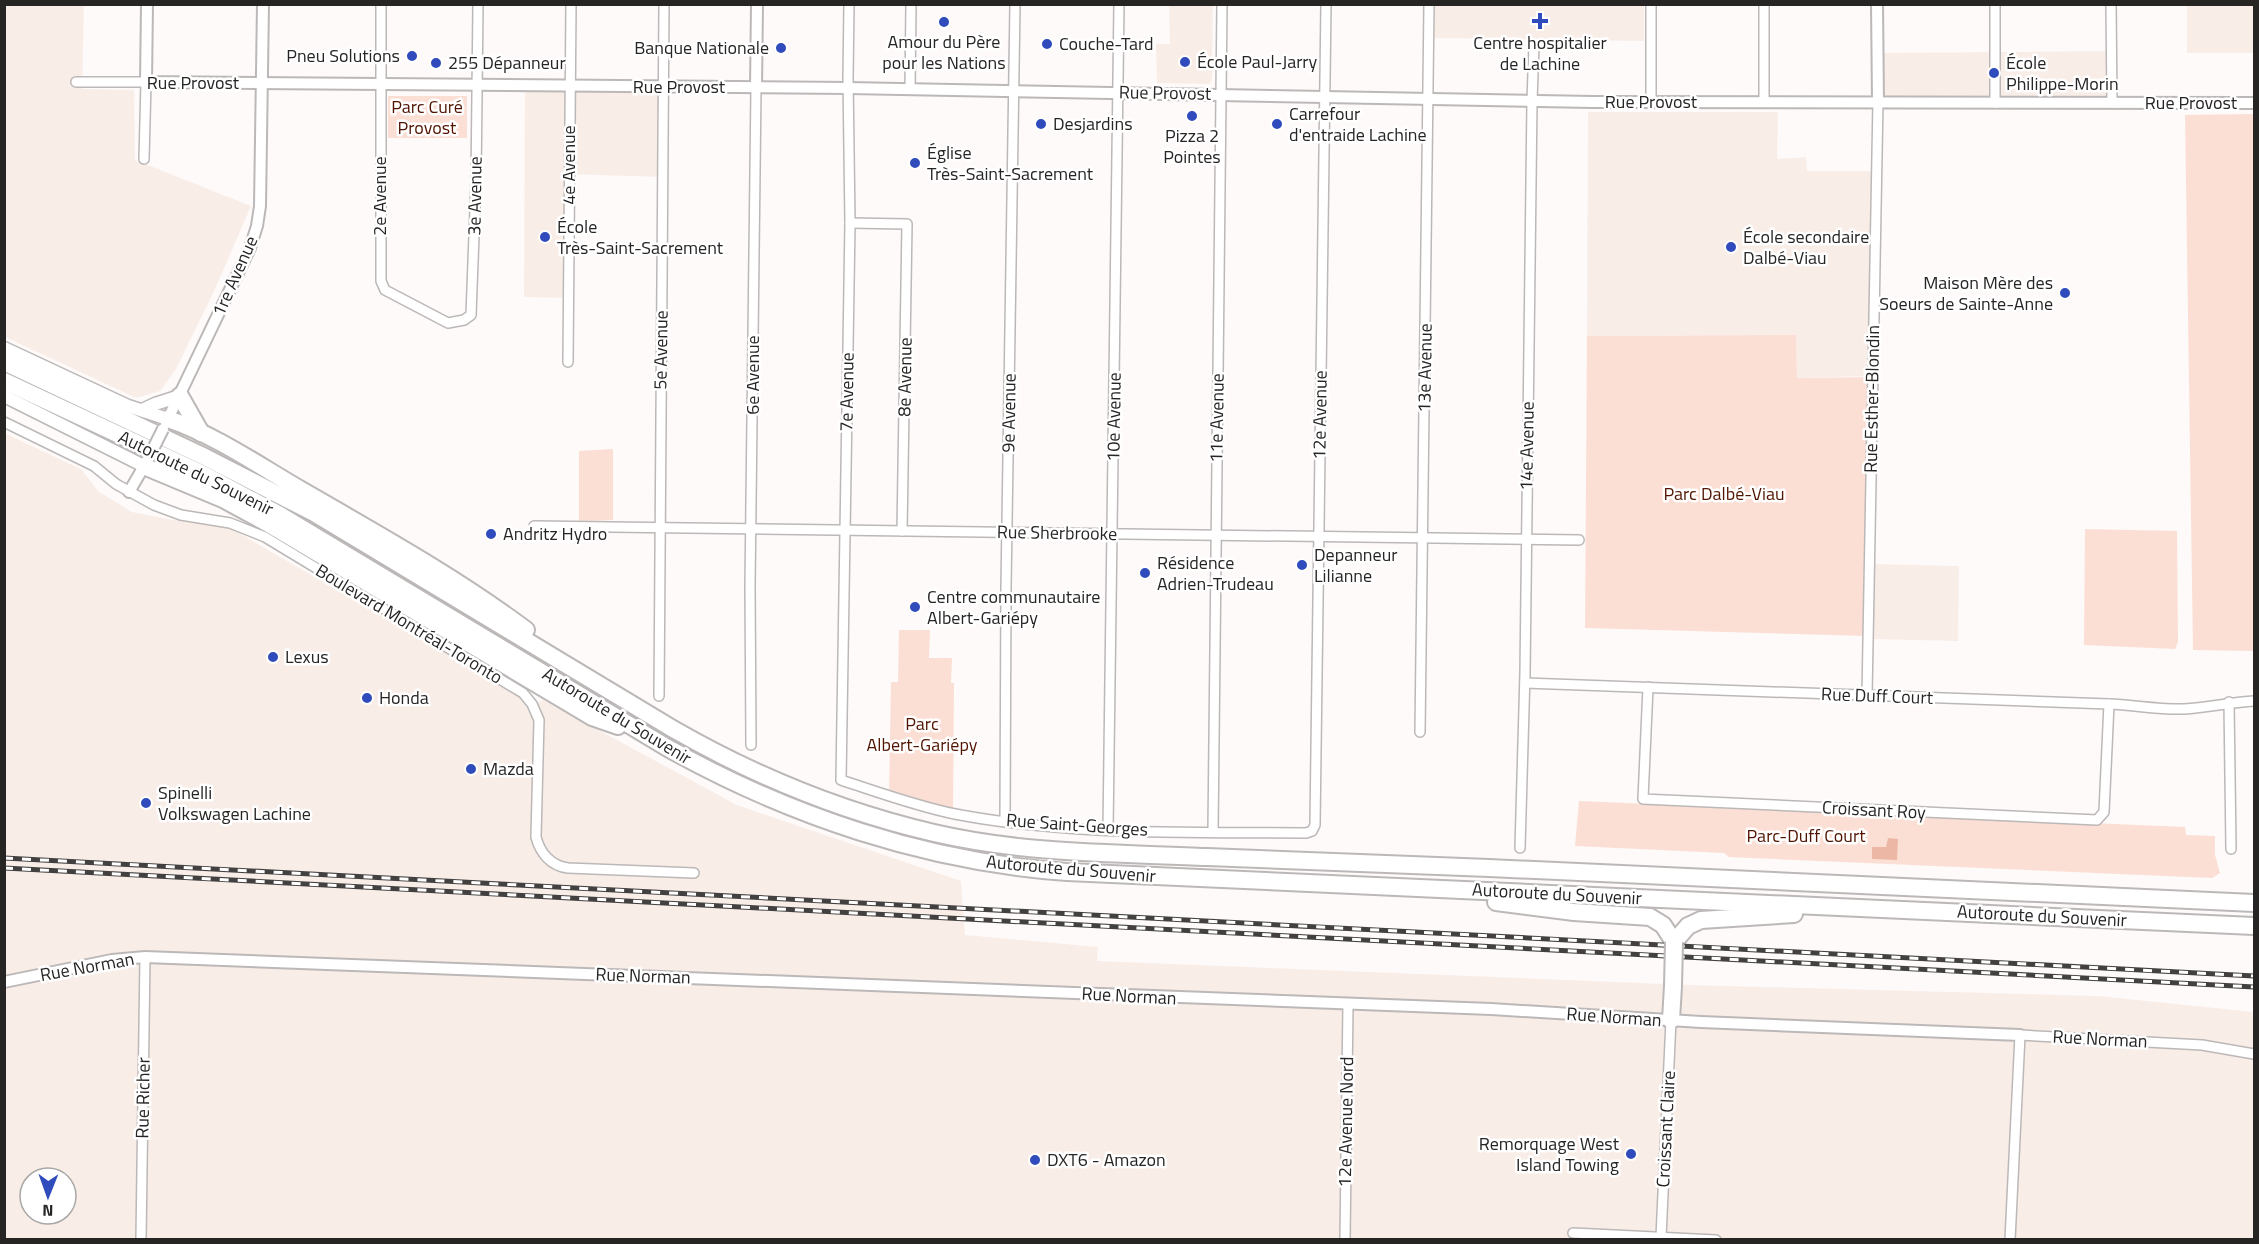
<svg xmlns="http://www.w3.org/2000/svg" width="2259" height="1244" viewBox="0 0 2259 1244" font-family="'Titillium Web',sans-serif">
<rect width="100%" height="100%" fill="#fefaf9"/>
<!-- built -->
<g fill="#f9ede8" fill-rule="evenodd">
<polygon points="5,5 84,5 82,89 134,90 135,160 251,206 215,289 176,369 160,391 136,398 5,337"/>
<polygon points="1169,5 1213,5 1212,80 1209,84 1157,83 1156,44 1170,44"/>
<polygon points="1435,5 1644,5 1644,41 1434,38"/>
<rect x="2187" y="5" width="67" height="48"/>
<polygon points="2112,51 2112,103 1878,101 1877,53"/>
<polygon points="525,86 663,87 663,177 566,174 565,298 524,297"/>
<polygon points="1588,112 1778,112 1777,159 1806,157 1807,171 1873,171 1873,376 1797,378 1796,335 1587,336"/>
<path d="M4,433L81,469L99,492L132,512L173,520L215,524L232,529L521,697L527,707L543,700L737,805L961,881L965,935L1098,947L1097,961L1691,985L2098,996L2254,1012V1239H5ZM30,1178H66V1214H30Z"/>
<polygon points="1873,564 1959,566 1958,641 1873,639"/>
</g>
<!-- green -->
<g fill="#fbdfd5">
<rect x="388" y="96" width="79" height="42"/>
<polygon points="2254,114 2254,651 2193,650 2185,115"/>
<polygon points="1796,335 1797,378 1873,377 1868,636 1585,628 1587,336"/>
<polygon points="613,449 613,520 579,521 579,451"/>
<polygon points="2085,529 2177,531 2178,642 2175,649 2084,645"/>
<polygon points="899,630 930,630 929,658 952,658 951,683 954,683 953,813 889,795 891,682 898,682"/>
<polygon points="1579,801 2185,827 2186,835 2215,836 2215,855 2220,873 2212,878 1729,857 1724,853 1575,846"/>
</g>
<!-- water -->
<polygon fill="#ecb8a5" points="1888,838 1898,839 1897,860 1872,859 1872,847 1886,847"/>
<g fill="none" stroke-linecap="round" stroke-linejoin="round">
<defs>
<g id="minor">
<polyline points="381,4 381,281 385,290 448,323 464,320 471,315 476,182 478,4"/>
<path d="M849,4L848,78L850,223L841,780C878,792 916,806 955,814C1070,836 1189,832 1306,833L1312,831L1315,825L1326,4"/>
<polyline points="1651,4 1651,103"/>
<polyline points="1764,4 1764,102"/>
<polyline points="2111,4 2112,103"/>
<polyline points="76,82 146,82 144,159"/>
<polyline points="910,89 911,4"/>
<polyline points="1995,103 1995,4"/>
<polyline points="850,223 907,224 902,531"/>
<polyline points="568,362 571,4"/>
<path d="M4,422L94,466L116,484L154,505L181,515L230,523L265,537L523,693L532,704L539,720L536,837C540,853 551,866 568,868L694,873"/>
<polyline points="534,526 1579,540"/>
<path d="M1525,683L2109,704C2134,705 2160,710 2184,709C2208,708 2231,702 2254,701"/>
<polyline points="1648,687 1643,799 2097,820 2104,812 2109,704"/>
<polyline points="659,696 664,4"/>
<polyline points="1867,696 1878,101"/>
<polyline points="2229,702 2231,849"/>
<polyline points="1420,732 1429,4"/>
<polyline points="751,745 750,586 756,88"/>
<polyline points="1005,821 1006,587 1015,4"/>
<polyline points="1108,830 1119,4"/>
<polyline points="1213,832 1222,4"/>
<polyline points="1520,848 1525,673 1532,101 1534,45"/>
<polyline points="1573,1233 1716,1240"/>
<polyline points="1661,1237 1671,1020"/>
<polyline points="141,1240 145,957"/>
<polyline points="1345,1240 1348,1004"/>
<polyline points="2010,1240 2020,1035 2202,1045 2254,1054"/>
</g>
<g id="tertiary">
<polyline points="147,4 146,82 848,88 1593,102 2254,103"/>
<polyline points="1877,4 1878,101"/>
<polyline points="756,88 757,4"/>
<polyline points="166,423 250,248 257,226 260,206 263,4"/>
<polyline points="129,492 147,461"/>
<polyline points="4,982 112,960 145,957 1491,1009 1701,1022 2020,1035"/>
</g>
<g id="secondary">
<polyline points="4,348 128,406 168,419"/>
<polyline points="4,396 144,466"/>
<polyline points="142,410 155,404 180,396"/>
</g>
<g id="motorway">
<path d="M4,362L205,457L314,513L673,729C755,776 843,812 934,833C1025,854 1115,853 1207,857C1301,860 1395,864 1489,868C1744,880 1999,891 2254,903"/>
<path d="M4,381L205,475L280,515L666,747C789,816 926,862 1067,872L2254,926"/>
<polyline points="180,396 201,433"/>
<path d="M168,419C215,435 258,465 301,490C377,534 455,577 526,630"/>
<polyline points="144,466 223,499 267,523 592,717 618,726"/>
<polyline points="1496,902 1574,912 1650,917 1663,925 1674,942 1688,926 1701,920 1794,914"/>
<polyline points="1671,1020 1673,986"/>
</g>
</defs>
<!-- minor casing -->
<use href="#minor" stroke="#bcb8b7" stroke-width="12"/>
<!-- tertiary casing -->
<use href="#tertiary" stroke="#bcb8b7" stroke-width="14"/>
<!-- secondary casing -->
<use href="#secondary" stroke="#bcb8b7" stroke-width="15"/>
<!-- motorway casing -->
<use href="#motorway" stroke="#bcb8b7" stroke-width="20"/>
<!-- minor -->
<use href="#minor" stroke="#fff" stroke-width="9"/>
<!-- tertiary -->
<use href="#tertiary" stroke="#fff" stroke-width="10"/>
<!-- secondary -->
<use href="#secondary" stroke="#fff" stroke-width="12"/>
<!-- motorway -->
<use href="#motorway" stroke="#fff" stroke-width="16"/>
<defs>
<g id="rail">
<polyline points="4,858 2254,976"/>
<polyline points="4,868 2254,987"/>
</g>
</defs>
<!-- rail casing -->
<use href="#rail" stroke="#424140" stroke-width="5"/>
<!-- rail -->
<use href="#rail" stroke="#fff" stroke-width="3" stroke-dasharray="9" stroke-linecap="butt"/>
<defs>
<polyline id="tertiary-bridge" points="148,459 163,429"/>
<polyline id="motorway-bridge" points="1673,986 1674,942"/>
</defs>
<!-- tertiary-bridge casing -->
<use href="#tertiary-bridge" stroke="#bcb8b7" stroke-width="14" stroke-linecap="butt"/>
<!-- motorway-bridge casing -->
<use href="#motorway-bridge" stroke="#bcb8b7" stroke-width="20" stroke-linecap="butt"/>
<!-- tertiary-bridge -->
<use href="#tertiary-bridge" stroke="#fff" stroke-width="10"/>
<!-- motorway-bridge -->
<use href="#motorway-bridge" stroke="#fff" stroke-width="16"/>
</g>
<!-- markers -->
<g fill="#2f4bbc" stroke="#fff" stroke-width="2">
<path d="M1537 12h6v6h6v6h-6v6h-6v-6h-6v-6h6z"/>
<circle cx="944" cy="22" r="6"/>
<circle cx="1047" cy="44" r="6"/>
<circle cx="781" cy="48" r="6"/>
<circle cx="412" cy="56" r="6"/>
<circle cx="1185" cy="62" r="6"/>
<circle cx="436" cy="63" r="6"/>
<circle cx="1994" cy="73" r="6"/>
<circle cx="1192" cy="116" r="6"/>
<circle cx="1041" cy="124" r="6"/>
<circle cx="1277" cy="124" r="6"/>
<circle cx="915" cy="163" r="6"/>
<circle cx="545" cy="237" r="6"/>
<circle cx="1731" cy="247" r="6"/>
<circle cx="2065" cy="293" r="6"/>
<circle cx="491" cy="534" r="6"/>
<circle cx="1302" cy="565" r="6"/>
<circle cx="1145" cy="573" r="6"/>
<circle cx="915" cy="607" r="6"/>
<circle cx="273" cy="657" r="6"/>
<circle cx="367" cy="698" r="6"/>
<circle cx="471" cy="769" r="6"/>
<circle cx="146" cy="803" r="6"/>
<circle cx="1631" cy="1154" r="6"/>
<circle cx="1035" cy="1160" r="6"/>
</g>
<g text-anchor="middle" stroke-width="5" stroke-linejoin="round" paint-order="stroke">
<!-- poi labels -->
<g font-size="18" fill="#262524" stroke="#fff" text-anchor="start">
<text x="944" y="48" text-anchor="middle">Amour du Père<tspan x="944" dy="21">pour les Nations</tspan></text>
<text x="1540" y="49" text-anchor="middle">Centre hospitalier<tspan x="1540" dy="21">de Lachine</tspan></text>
<text x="1059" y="50">Couche-Tard</text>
<text x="769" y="54" text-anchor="end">Banque Nationale</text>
<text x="400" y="62" text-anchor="end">Pneu Solutions</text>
<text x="1197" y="68">École Paul-Jarry</text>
<text x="448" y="69">255 Dépanneur</text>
<text x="2006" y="69">École<tspan x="2006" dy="21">Philippe-Morin</tspan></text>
<text x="1289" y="120">Carrefour<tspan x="1289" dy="21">d'entraide Lachine</tspan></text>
<text x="1053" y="130">Desjardins</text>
<text x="1192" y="142" text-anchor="middle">Pizza 2<tspan x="1192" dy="21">Pointes</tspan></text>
<text x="927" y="159">Église<tspan x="927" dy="21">Très-Saint-Sacrement</tspan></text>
<text x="557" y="233">École<tspan x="557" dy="21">Très-Saint-Sacrement</tspan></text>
<text x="1743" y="243">École secondaire<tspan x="1743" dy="21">Dalbé-Viau</tspan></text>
<text x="2053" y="289" text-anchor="end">Maison Mère des<tspan x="2053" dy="21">Soeurs de Sainte-Anne</tspan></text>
<text x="503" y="540">Andritz Hydro</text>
<text x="1314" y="561">Depanneur<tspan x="1314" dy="21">Lilianne</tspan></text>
<text x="1157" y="569">Résidence<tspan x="1157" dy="21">Adrien-Trudeau</tspan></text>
<text x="927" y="603">Centre communautaire<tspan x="927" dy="21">Albert-Gariépy</tspan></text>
<text x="285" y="663">Lexus</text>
<text x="379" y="704">Honda</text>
<text x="483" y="775">Mazda</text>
<text x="158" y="799">Spinelli<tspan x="158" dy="21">Volkswagen Lachine</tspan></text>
<text x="1619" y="1150" text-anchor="end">Remorquage West<tspan x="1619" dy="21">Island Towing</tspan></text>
<text x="1047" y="1166">DXT6 - Amazon</text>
</g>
<!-- street labels -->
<g font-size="18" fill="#262524" stroke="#fff">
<text x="193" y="89">Rue Provost</text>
<text x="679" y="93">Rue Provost</text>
<text transform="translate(1165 93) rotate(1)" y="6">Rue Provost</text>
<text x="1651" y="108">Rue Provost</text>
<text x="2191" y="109">Rue Provost</text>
<text transform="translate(569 165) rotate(-90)" y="6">4e Avenue</text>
<text transform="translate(380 196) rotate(-90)" y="6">2e Avenue</text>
<text transform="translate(475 196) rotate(-89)" y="6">3e Avenue</text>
<text transform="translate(235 276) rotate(-66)" y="6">1re Avenue</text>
<text transform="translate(661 350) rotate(-89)" y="6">5e Avenue</text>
<text transform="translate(1425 368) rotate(-89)" y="6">13e Avenue</text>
<text transform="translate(753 375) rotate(-90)" y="6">6e Avenue</text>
<text transform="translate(905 377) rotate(-89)" y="6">8e Avenue</text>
<text transform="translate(847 392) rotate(-89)" y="6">7e Avenue</text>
<text transform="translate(1872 399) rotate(-89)" y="6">Rue Esther-Blondin</text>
<text transform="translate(1009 413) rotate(-89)" y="6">9e Avenue</text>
<text transform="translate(1320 415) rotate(-89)" y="6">12e Avenue</text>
<text transform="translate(1114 417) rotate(-89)" y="6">10e Avenue</text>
<text transform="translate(1217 418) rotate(-89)" y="6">11e Avenue</text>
<text transform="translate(1527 446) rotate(-89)" y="6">14e Avenue</text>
<text transform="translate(196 473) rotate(26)" y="6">Autoroute du Souvenir</text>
<text transform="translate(1057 533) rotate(1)" y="6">Rue Sherbrooke</text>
<text transform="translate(409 624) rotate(31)" y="6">Boulevard Montréal-Toronto</text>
<text transform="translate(1877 696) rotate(2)" y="6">Rue Duff Court</text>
<text transform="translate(617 716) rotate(31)" y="6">Autoroute du Souvenir</text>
<text transform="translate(1874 810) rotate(3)" y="6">Croissant Roy</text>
<text transform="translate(1077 825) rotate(4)" y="6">Rue Saint-Georges</text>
<text transform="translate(1071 869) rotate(5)" y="6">Autoroute du Souvenir</text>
<text transform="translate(1557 894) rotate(3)" y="6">Autoroute du Souvenir</text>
<text transform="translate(2042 916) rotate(3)" y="6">Autoroute du Souvenir</text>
<text transform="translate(87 967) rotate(-10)" y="6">Rue Norman</text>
<text transform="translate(643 976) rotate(2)" y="6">Rue Norman</text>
<text transform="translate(1129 996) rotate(3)" y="6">Rue Norman</text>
<text transform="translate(1614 1017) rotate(4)" y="6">Rue Norman</text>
<text transform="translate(2100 1039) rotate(3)" y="6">Rue Norman</text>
<text transform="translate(143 1098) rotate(-89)" y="6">Rue Richer</text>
<text transform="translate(1346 1122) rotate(-89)" y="6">12e Avenue Nord</text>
<text transform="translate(1666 1129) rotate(-87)" y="6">Croissant Claire</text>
</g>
<!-- park labels -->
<g font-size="18" fill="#511400" stroke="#fff">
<text x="427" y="113">Parc Curé<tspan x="427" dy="21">Provost</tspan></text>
<text x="1724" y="500">Parc Dalbé-Viau</text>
<text x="922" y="730">Parc<tspan x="922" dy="21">Albert-Gariépy</tspan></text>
<text x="1806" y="842">Parc-Duff Court</text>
</g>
</g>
<!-- border -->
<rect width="2259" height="1244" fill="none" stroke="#262524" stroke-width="12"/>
<!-- north arrow -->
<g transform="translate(48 1196) rotate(181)"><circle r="28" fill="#ffffff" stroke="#a8a8a7" stroke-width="1.5"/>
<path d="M0-4.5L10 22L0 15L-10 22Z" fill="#2f4bbc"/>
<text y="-9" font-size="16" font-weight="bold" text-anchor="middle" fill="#262524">N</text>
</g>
</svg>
